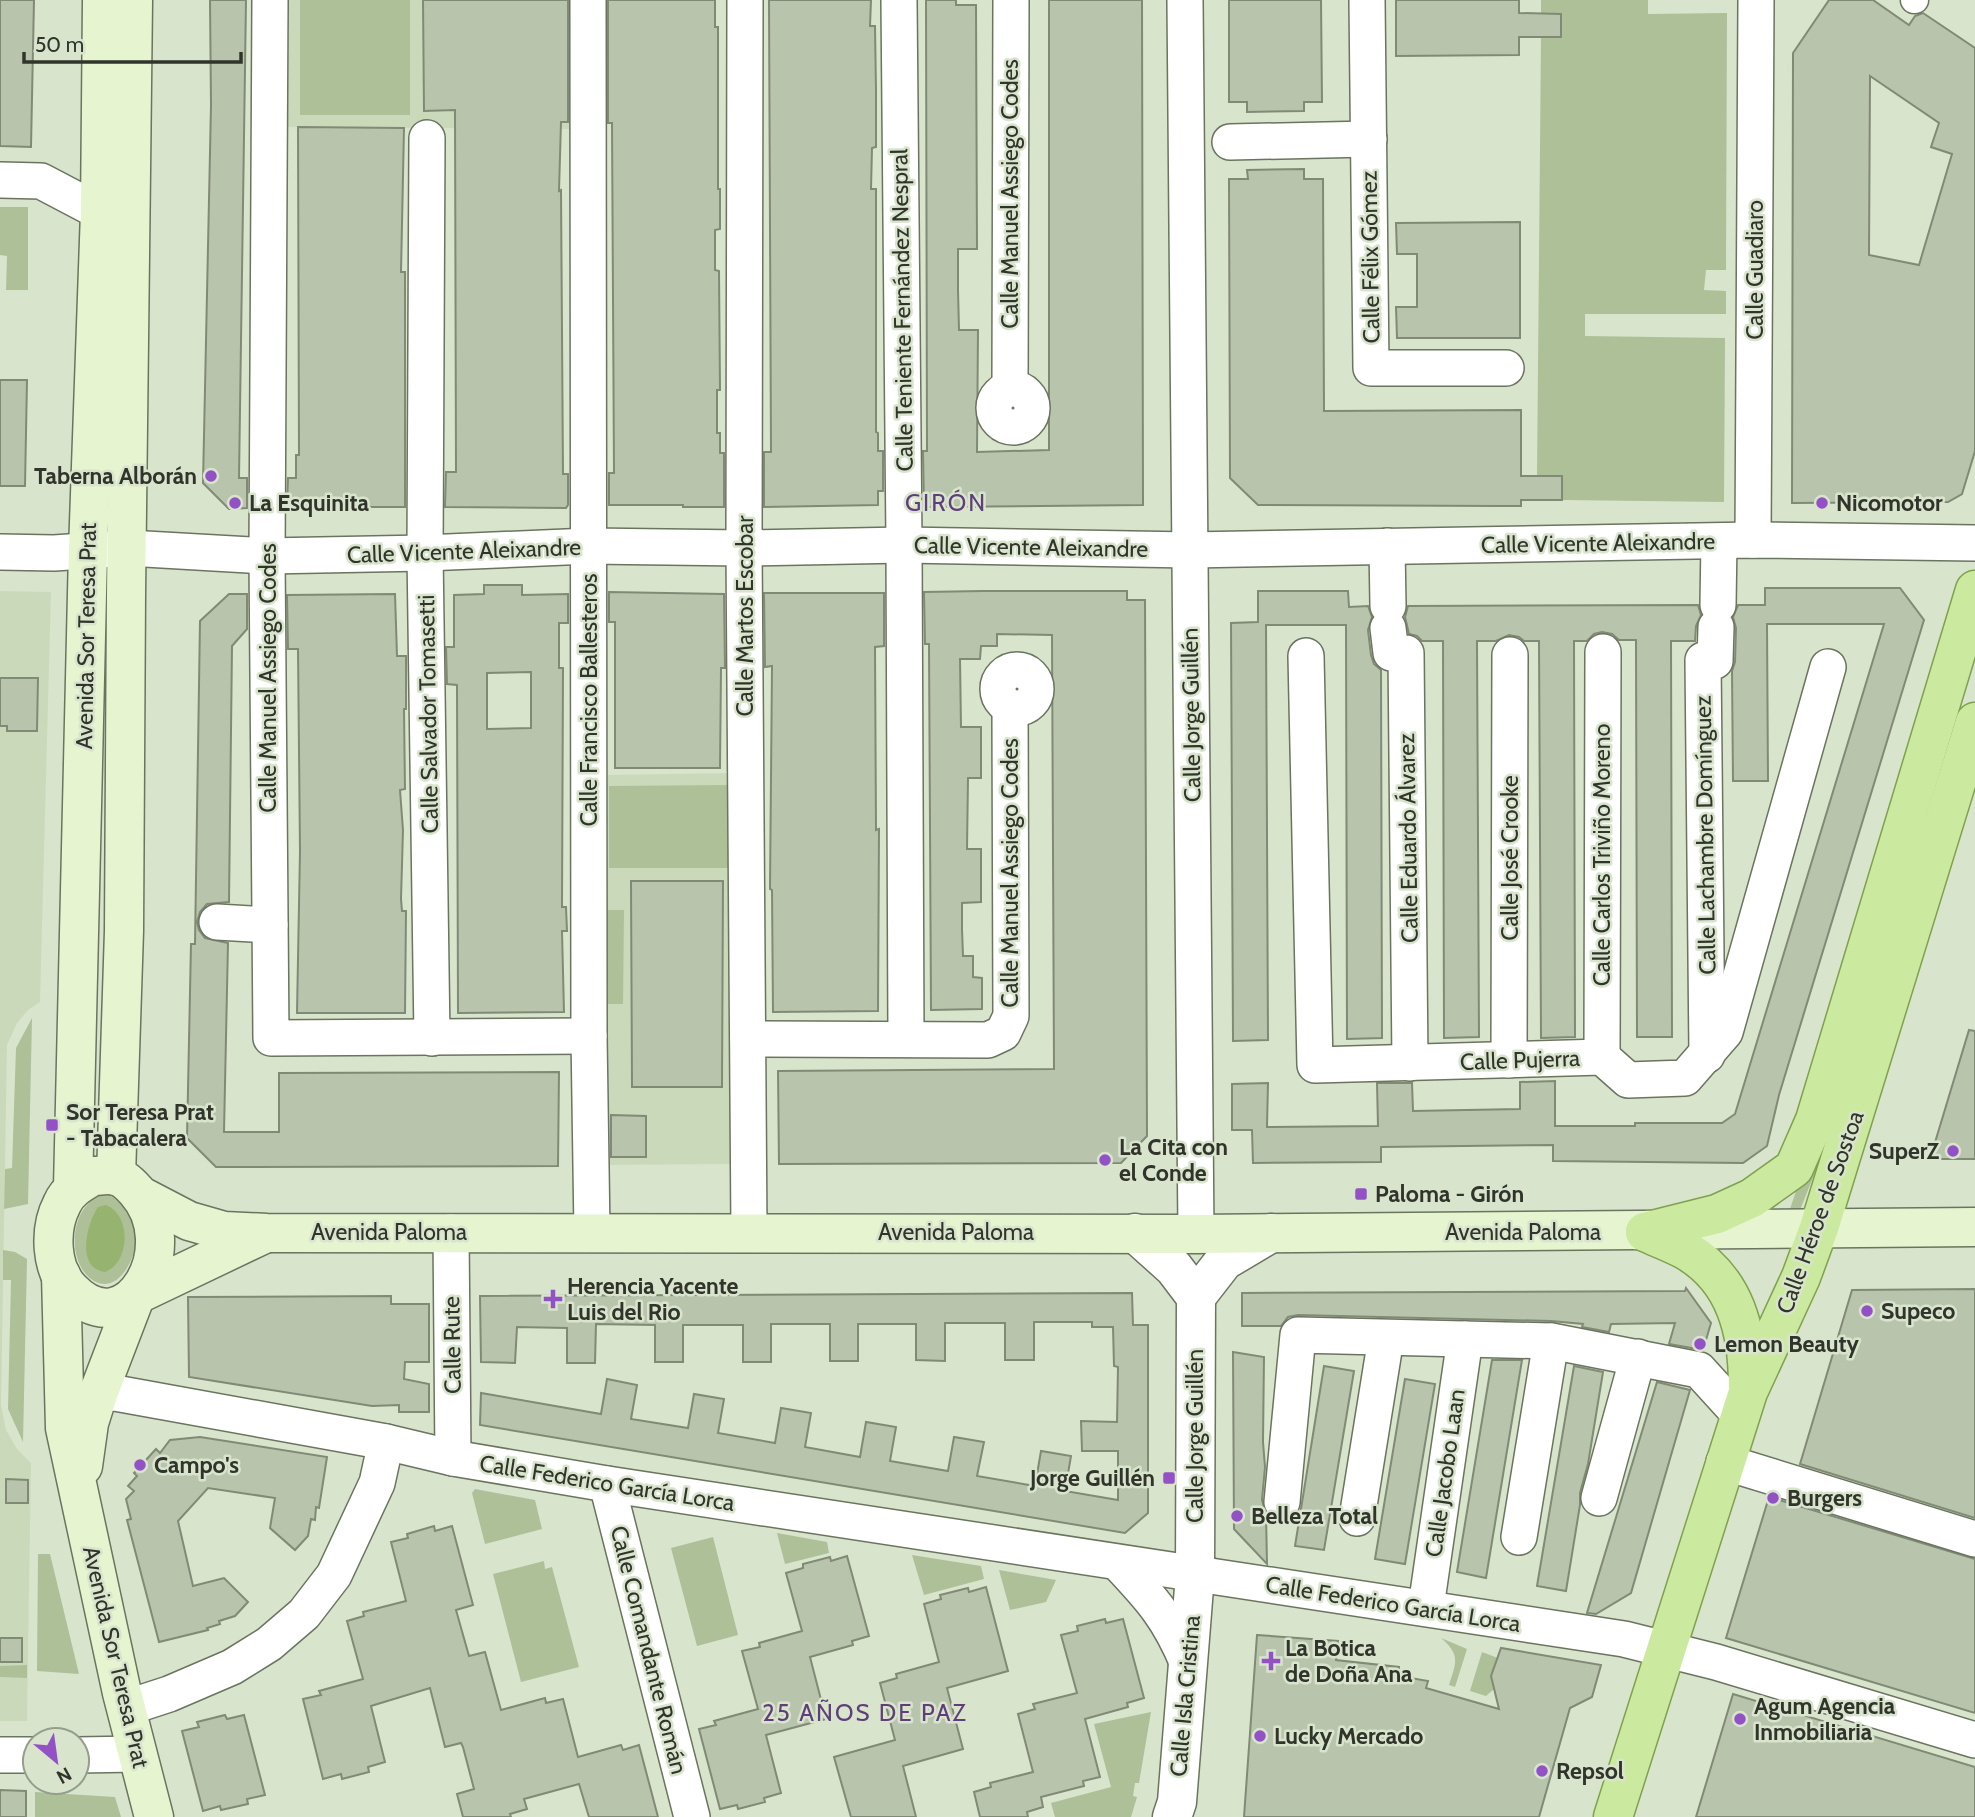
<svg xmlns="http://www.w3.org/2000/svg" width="1975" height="1817" viewBox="0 0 1975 1817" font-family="Cabin,sans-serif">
<rect width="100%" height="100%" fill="#d9e4cd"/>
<!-- built -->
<g fill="#cbd9bb">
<polygon points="283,0 573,0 572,129 285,127"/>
<polygon points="0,591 51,592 40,1002 28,1010 17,1023 7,1045 1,1405 6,1430 17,1449 31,1463 27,1721 0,1721"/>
<polygon points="733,773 734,1164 603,1165 602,775"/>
</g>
<!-- green -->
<g fill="#aec098">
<rect x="300" y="0" width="110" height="115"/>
<polygon points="1541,0 1648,0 1648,14 1727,13 1726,270 1706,270 1704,290 1726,291 1726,314 1585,314 1585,336 1725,338 1724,502 1562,500 1562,476 1537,476 1541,37 1561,37 1561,14 1541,13"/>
<polygon points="0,207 28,207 28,290 6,290 7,256 0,255"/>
<polygon points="728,785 728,868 609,868 609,786"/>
<polygon points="602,910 624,910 623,1004 603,1004"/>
<polygon points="32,1018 28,1204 4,1209 5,1169 12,1168 16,1048"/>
<polygon points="1820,1160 1798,1215 1787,1218 1796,1191 1807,1180"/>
<path d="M100,1195C165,1194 131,1309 91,1279C70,1263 70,1223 87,1205C90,1201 96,1198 100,1195Z"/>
<polygon points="3,1250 15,1252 27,1259 23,1442 8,1409 11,1280 3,1280"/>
<polygon points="475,1489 535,1500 542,1529 485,1544 472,1493"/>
<polygon points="777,1533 827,1542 829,1553 785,1564"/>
<polygon points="713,1537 738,1635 697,1646 671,1548"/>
<polygon points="38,1554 50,1554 79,1674 37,1671"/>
<polygon points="912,1555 981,1566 984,1579 924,1595"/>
<polygon points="544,1561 545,1569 552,1567 579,1667 521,1682 493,1574"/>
<polygon points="999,1570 1056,1580 1046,1602 1010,1610"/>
<path d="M1441,1638L1467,1649L1455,1687L1449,1685C1456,1663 1461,1655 1441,1638Z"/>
<polygon points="1482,1652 1498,1658 1491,1676 1494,1689 1486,1696 1470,1691"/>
<polygon points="27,1665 27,1678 0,1677 0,1666"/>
<polygon points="1151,1712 1139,1783 1135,1783 1133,1796 1137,1797 1131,1817 1055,1817 1051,1803 1111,1787 1094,1724"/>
<polygon points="35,1792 115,1797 121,1817 35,1817"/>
</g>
<!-- water -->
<path fill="#96b370" d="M106,1205C132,1215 130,1263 105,1272C75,1268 87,1223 98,1207Z"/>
<!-- building -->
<g fill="#b9c4ad" stroke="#808a75" stroke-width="2" fill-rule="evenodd">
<polygon points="0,0 34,0 31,147 0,146"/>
<polygon points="210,0 246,0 239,478 247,478 247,508 229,509 203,483 211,105"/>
<polygon points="423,0 568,0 568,122 561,122 559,191 561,190 563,474 568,474 568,505 566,508 445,507 446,472 456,472 455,110 424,111"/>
<polygon points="608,0 715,0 715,27 718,27 718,189 720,189 720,229 715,230 715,270 719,271 720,390 717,390 717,433 720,433 720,453 724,453 724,507 683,507 683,505 609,505 609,473 614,473 612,123 608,123"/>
<polygon points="769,0 871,0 870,26 875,26 876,90 876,147 872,148 871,189 876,189 876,432 878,433 878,451 883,451 883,491 878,491 878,505 764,507 764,452 771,452"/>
<polygon points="926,0 956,0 956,5 976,5 977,249 958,249 958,290 959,330 978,330 977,452 1049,450 1049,0 1142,0 1143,505 924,507 923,451 927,451"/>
<polygon points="1229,0 1321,0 1322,102 1304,102 1304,111 1247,112 1247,102 1229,102"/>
<polygon points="1396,0 1519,0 1519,13 1561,14 1561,37 1519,37 1519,55 1396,56"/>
<path d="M1829,0H1873L1909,25L1915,16L1923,13L1975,48V451L1962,494L1948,502L1792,503L1793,53ZM1870,76L1939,123L1931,147L1952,154L1919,265L1869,255Z"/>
<polygon points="298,127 404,128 401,272 405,272 405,507 287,507 288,478 296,478 296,455 299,455"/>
<polygon points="1304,169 1304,179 1323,179 1324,411 1521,410 1521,476 1562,476 1562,500 1521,500 1521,506 1499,506 1258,505 1230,478 1229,179 1248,179 1247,170"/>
<polygon points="1520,222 1520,338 1397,338 1396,307 1417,307 1417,254 1397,254 1396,223"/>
<polygon points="0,380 27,380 25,486 0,486"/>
<path d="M484,585H522V595L568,594V623H559V668H563L562,907H566L567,931H562L564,1012L458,1013L457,685L447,684L446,647H454V595L484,594ZM531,672V728L487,729V673Z"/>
<polygon points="1765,588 1900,588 1924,620 1779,1095 1767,1146 1743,1163 1553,1161 1553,1145 1381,1147 1381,1162 1253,1163 1252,1130 1232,1130 1232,1084 1268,1083 1267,1127 1378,1126 1377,1083 1412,1083 1413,1111 1520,1109 1520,1082 1555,1081 1555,1126 1635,1126 1635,1123 1722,1123 1735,1114 1884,624 1767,624 1768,781 1733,781 1732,671 1735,662 1736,628 1733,617 1738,605 1765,605"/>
<polygon points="983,591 1127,591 1127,600 1145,600 1147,1136 1121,1163 779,1164 778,1071 1054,1069 1052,635 997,634 997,646 981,646 980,659 960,659 961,727 981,727 981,778 968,778 967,849 981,849 981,902 962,903 962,929 963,956 973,956 973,977 982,978 982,1009 931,1010 929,644 925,644 924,592"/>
<polygon points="1258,591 1348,591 1349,607 1368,606 1372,617 1368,630 1371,655 1374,664 1381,670 1382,1038 1347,1039 1346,625 1266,625 1268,1040 1233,1041 1231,623 1258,622"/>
<polygon points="609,592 724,594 725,668 721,668 720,768 615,768 615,622 609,622"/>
<polygon points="764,593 884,593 884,646 875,647 876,830 879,829 878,1011 773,1012 772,890 770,889 772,666 765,667"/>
<polygon points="229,594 247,594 247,629 232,646 229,902 207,904 200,912 197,922 199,930 205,938 228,943 224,1132 279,1132 279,1073 559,1072 558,1166 216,1167 187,1138 191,944 195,944 200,621"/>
<polygon points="395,594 397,656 406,656 406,709 404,709 405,789 400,790 403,830 401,899 402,911 406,911 405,1013 297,1013 300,851 298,649 288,649 287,595"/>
<polygon points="1698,605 1701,615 1696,626 1695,641 1671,641 1672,1037 1637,1037 1636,640 1619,640 1612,634 1602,632 1594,634 1587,641 1574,641 1575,1037 1541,1038 1539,641 1524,641 1519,637 1509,635 1496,641 1477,641 1479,1037 1444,1038 1443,641 1422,641 1417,636 1409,634 1405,617 1408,606"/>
<polygon points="0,678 38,678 37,731 7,731 7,726 0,726"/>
<polygon points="631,881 723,881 722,1087 632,1087"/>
<polygon points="1969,1030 1975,1031 1975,1159 1930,1159"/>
<polygon points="611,1115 646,1116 646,1157 611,1157"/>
<polygon points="1686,1288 1711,1323 1703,1350 1669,1344 1675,1323 1611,1324 1609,1332 1582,1327 1583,1324 1551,1321 1298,1315 1288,1317 1281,1326 1242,1326 1242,1293 1685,1291"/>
<polygon points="1975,1289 1975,1518 1800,1464 1852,1290"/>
<polygon points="1132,1293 1133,1325 1148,1325 1148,1513 1125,1533 480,1425 481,1393 601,1414 607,1379 637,1385 631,1419 688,1428 694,1394 724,1399 718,1433 775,1443 781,1408 811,1413 805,1447 860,1457 866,1422 896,1427 890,1461 948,1471 954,1437 984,1442 977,1476 1035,1486 1041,1451 1071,1456 1065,1491 1118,1500 1118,1451 1082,1451 1081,1421 1117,1422 1118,1367 1114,1366 1113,1327 1092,1327 1092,1322 1034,1322 1034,1360 1005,1360 1005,1323 945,1323 945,1361 916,1360 916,1324 858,1324 858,1361 830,1361 830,1324 771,1324 771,1362 743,1362 743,1325 683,1325 683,1362 655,1362 655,1325 596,1324 595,1363 567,1363 567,1328 517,1327 515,1363 481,1362 480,1296"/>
<polygon points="391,1296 391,1304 429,1304 429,1362 405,1362 404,1379 429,1384 429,1412 399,1412 399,1405 372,1406 189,1377 188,1297"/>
<polygon points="1233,1352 1264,1357 1263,1442 1265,1467 1262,1500 1266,1514 1267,1564 1234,1529"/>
<polygon points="1492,1360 1522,1360 1486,1578 1457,1572"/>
<polygon points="1324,1366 1354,1371 1324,1550 1295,1546"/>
<polygon points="1574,1366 1603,1372 1588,1464 1580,1493 1580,1505 1566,1591 1537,1586"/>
<polygon points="1405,1379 1435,1384 1405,1564 1375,1559"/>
<polygon points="1657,1382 1690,1390 1631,1593 1596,1614 1587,1613"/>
<polygon points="200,1437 327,1457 319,1508 316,1507 315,1520 311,1519 308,1536 295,1550 270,1528 275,1498 208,1488 178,1521 193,1586 224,1578 248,1602 235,1616 219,1621 220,1624 207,1628 208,1630 159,1642 127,1520 131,1519 126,1499 134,1491 128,1486 137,1476 134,1473 156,1449 160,1453 170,1440"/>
<polygon points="6,1479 28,1480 28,1503 6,1503"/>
<polygon points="1769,1497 1975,1559 1975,1713 1726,1638"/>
<polygon points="434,1526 435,1531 452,1526 473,1605 456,1610 469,1656 485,1652 501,1710 545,1698 546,1703 563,1699 578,1757 621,1745 623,1750 639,1745 658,1817 589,1817 579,1784 524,1799 527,1809 510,1814 511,1817 463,1817 457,1794 474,1789 463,1747 461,1743 445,1747 430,1688 371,1706 385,1762 368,1767 369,1772 342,1779 341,1774 323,1779 303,1699 321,1695 319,1691 363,1679 347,1621 364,1616 363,1612 406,1601 391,1542 408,1538 407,1534"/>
<polygon points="847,1556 869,1636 852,1641 853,1645 810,1657 826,1719 766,1735 781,1793 764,1798 765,1802 738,1809 737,1805 720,1809 699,1729 716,1725 714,1721 758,1709 742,1651 760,1647 759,1643 802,1631 786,1573 803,1568 803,1564 830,1557 831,1561"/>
<polygon points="986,1587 1008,1671 947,1688 963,1749 903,1766 916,1817 851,1817 834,1757 895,1740 880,1683 897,1678 896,1674 939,1662 924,1604 941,1599 940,1595 968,1588 969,1592"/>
<polygon points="1105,1619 1106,1623 1123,1619 1144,1698 1127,1703 1128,1707 1085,1719 1100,1777 1083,1781 1084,1786 1041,1797 1043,1807 1027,1812 1028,1817 980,1817 974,1792 991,1787 990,1783 1033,1772 1018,1714 1035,1709 1033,1704 1077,1693 1061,1635 1078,1631 1077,1626"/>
<polygon points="1257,1635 1338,1641 1336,1660 1399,1667 1399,1676 1428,1681 1426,1688 1499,1709 1491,1676 1501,1648 1601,1665 1592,1697 1570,1708 1539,1817 1244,1817"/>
<rect x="0" y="1638" width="22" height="24"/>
<polygon points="1733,1694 1975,1767 1975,1817 1696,1817"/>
<polygon points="225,1715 227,1719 244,1715 265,1795 247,1799 248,1804 221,1810 220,1806 203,1811 182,1731 199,1727 197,1722"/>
<polygon points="0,1790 26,1791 26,1817 0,1817"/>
</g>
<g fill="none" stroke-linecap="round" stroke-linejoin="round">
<defs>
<polyline id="pedestrian" points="1914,0 1915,0"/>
<g id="minor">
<polyline points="270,0 267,556 271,1038 589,1036"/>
<polyline points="588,0 589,1036 592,1232"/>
<polyline points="745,0 744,548 749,1232"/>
<polyline points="899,0 904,545 906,1039"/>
<polyline points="1185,0 1196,1234"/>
<polyline points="1367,0 1371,368 1506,368"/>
<polyline points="427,138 425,553 432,1038"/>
<polyline points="1230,142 1369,139"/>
<polyline points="0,180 41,181 100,212"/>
<polyline points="1010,388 1011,0"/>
<circle cx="1013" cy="408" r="19"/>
<polyline points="1753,540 1756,0"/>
<polyline points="1387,546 1388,606"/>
<polyline points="0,552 54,553 128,548 267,556 425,553 589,546 744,548 904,545 1190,550 1753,540 1975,543"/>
<polyline points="1718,605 1719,541"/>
<polyline points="1388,628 1391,653 1406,653 1410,1063"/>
<polyline points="1306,656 1315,1065 1602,1057 1628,1080 1685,1078 1725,1032 1828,667"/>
<circle cx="1017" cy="689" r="19"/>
<polyline points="217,922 270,925"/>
<polyline points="748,1039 988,1040 1003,1033 1011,1016 1010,707"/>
<polyline points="1707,1055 1703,660 1715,661 1716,627"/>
<polyline points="1602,1057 1603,652"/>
<polyline points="1509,1060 1510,655"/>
<polyline points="451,1232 453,1458"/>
<polyline points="98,1394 115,1393 386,1442 453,1458 607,1484 1624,1639 1716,1662 1975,1740"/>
<polyline points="1724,1462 1975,1539"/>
<polyline points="607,1484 692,1817"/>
<polyline points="1599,1498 1638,1357"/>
<polyline points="1282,1502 1298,1335 1551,1341 1699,1370 1740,1415"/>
<polyline points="1357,1518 1386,1338"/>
<polyline points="1519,1537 1551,1341"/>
<path d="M1118,1563C1152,1599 1169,1618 1188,1664"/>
<polyline points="1426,1607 1465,1339"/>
<polyline points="126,1708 169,1694 232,1667 269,1644 304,1614 334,1575 377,1483 386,1442"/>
<polyline points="0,1755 35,1755"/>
<polyline points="77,1755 138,1754"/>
</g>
<g id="tertiary">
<polyline points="1135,1233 1174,1268 1196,1297 1195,1575 1177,1802 1172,1817"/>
<polyline points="1196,1297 1224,1261 1271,1233"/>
</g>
<g id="secondary">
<path d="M93,1176C100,1176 108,1174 115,1176C123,1177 130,1184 136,1191C186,1246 128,1349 71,1290C50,1269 49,1229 62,1204C68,1190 81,1183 93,1176Z"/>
<polyline points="116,1176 124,931 126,595 133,0"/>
<polyline points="73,1188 88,551 100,212 102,0"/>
<polyline points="141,1196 189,1221 224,1231 267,1233 1196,1234 1975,1227"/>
<polyline points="61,1275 65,1428 122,1693 154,1817"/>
<polyline points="83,1466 89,1423 98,1394 136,1295 264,1234"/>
</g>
<g id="primary">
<polyline points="1645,1232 1717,1214 1752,1198 1794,1168 1815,1120 1975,590"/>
<path d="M1645,1232C1658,1238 1672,1243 1685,1250C1736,1279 1748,1332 1748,1386"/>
<polyline points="1613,1817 1748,1392 1801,1277 1819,1228 1975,722"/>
</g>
</defs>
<!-- pedestrian casing -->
<use href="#pedestrian" stroke="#6a745f" stroke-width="29"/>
<!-- minor casing -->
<use href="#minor" stroke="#6a745f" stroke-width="38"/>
<!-- tertiary casing -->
<use href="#tertiary" stroke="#6a745f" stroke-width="41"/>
<!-- secondary casing -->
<use href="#secondary" stroke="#6a745f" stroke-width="41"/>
<!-- primary casing -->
<use href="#primary" stroke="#7fa14e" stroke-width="41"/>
<!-- pedestrian -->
<use href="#pedestrian" stroke="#fff" stroke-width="26"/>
<!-- minor -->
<use href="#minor" stroke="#fff" stroke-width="35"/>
<!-- tertiary -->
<use href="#tertiary" stroke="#fff" stroke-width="38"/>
<!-- secondary -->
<use href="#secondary" stroke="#e6f4d0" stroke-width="38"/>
<!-- primary -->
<use href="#primary" stroke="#cce9a0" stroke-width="38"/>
</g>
<!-- markers -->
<g fill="#9351c6" stroke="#d9e4cd" stroke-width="2.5">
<circle cx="211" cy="476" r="7"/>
<circle cx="235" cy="503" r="7"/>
<circle cx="1822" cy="503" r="7"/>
<rect x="45" y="1118" width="14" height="14" rx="3.5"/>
<circle cx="1953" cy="1151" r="7"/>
<circle cx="1105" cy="1160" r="7"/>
<rect x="1354" y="1187" width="14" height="14" rx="3.5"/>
<path d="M549.5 1288.5h7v7h7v7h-7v7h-7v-7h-7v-7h7z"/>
<circle cx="1867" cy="1311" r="7"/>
<circle cx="1700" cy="1344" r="7"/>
<circle cx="140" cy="1465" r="7"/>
<rect x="1162" y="1471" width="14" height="14" rx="3.5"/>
<circle cx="1773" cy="1498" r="7"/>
<circle cx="1237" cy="1516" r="7"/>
<path d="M1267.5 1650.5h7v7h7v7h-7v7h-7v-7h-7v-7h7z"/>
<circle cx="1740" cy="1719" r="7"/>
<circle cx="1260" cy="1736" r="7"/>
<circle cx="1542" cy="1771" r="7"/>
</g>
<g text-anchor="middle" stroke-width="5" stroke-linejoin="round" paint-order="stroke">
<!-- street labels -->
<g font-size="23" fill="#30342b" stroke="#d9e4cd">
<text transform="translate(1010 194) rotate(-90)" y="8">Calle Manuel Assiego Codes</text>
<text transform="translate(1370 257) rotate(-91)" y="8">Calle Félix Gómez</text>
<text transform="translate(1755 270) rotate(-90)" y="8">Calle Guadiaro</text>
<text transform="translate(902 310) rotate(-91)" y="8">Calle Teniente Fernández Nespral</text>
<text transform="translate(1598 543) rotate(-1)" y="8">Calle Vicente Aleixandre</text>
<text transform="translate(1031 547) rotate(1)" y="8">Calle Vicente Aleixandre</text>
<text transform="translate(464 551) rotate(-2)" y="8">Calle Vicente Aleixandre</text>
<text transform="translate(745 616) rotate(-90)" y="8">Calle Martos Escobar</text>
<text transform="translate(86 636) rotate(-89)" y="8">Avenida Sor Teresa Prat</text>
<text transform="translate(268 678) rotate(-90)" y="8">Calle Manuel Assiego Codes</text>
<text transform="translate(589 700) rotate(-90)" y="8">Calle Francisco Ballesteros</text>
<text transform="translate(428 714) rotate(-91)" y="8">Calle Salvador Tomasetti</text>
<text transform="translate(1191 715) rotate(-91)" y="8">Calle Jorge Guillén</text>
<text transform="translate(1705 835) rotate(-91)" y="8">Calle Lachambre Domínguez</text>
<text transform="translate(1408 838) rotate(-91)" y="8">Calle Eduardo Álvarez</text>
<text transform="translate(1602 855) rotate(-90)" y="8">Calle Carlos Triviño Moreno</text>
<text transform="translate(1510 858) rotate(-90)" y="8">Calle José Crooke</text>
<text transform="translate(1010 873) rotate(-90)" y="8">Calle Manuel Assiego Codes</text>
<text transform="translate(1520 1060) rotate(-2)" y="8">Calle Pujerra</text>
<text transform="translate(1820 1212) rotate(-70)" y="8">Calle Héroe de Sostoa</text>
<text x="389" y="1240">Avenida Paloma</text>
<text x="956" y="1240">Avenida Paloma</text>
<text x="1523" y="1240">Avenida Paloma</text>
<text transform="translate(452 1345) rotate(-91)" y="8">Calle Rute</text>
<text transform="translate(1195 1436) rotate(-90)" y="8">Calle Jorge Guillén</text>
<text transform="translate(1445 1473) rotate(-82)" y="8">Calle Jacobo Laan</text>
<text transform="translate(607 1483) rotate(9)" y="8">Calle Federico García Lorca</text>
<text transform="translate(1393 1604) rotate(9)" y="8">Calle Federico García Lorca</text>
<text transform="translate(649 1650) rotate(76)" y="8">Calle Comandante Román</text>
<text transform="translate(116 1657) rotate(77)" y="8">Avenida Sor Teresa Prat</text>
<text transform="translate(1185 1696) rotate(-85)" y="8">Calle Isla Cristina</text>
</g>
<!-- poi labels -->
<g font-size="23" font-weight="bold" fill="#30342b" stroke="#d9e4cd" text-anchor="start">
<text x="197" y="484" text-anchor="end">Taberna Alborán</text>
<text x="249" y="511">La Esquinita</text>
<text x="1836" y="511">Nicomotor</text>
<text x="66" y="1120">Sor Teresa Prat<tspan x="66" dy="26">- Tabacalera</tspan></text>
<text x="1119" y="1155">La Cita con<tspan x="1119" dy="26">el Conde</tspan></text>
<text x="1939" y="1159" text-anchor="end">SuperZ</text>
<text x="1375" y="1202">Paloma - Girón</text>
<text x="567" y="1294">Herencia Yacente<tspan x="567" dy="26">Luis del Rio</tspan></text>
<text x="1881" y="1319">Supeco</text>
<text x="1714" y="1352">Lemon Beauty</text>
<text x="154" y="1473">Campo's</text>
<text x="1155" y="1486" text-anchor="end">Jorge Guillén</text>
<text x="1787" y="1506">Burgers</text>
<text x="1251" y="1524">Belleza Total</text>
<text x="1285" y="1656">La Botica<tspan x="1285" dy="26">de Doña Ana</tspan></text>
<text x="1754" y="1714">Agum Agencia<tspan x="1754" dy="26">Inmobiliaria</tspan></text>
<text x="1274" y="1744">Lucky Mercado</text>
<text x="1556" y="1779">Repsol</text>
</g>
<!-- neighbourhood labels -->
<g font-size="24" letter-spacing="2" fill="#5f3f7a" stroke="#d9e4cd">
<text x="946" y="511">GIRÓN</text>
<text x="865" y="1721">25 AÑOS DE PAZ</text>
</g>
</g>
<!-- north arrow -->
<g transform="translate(56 1761) rotate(151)"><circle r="33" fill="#d9e4cd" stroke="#959e8c" stroke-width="2"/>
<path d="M0-5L12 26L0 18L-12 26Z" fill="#9351c6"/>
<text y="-10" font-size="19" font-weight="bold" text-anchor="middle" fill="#30342b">N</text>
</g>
<!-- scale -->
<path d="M24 52v10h217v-10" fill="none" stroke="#30342b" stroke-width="3.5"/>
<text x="35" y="52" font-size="21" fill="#30342b" stroke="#d9e4cd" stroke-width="5" paint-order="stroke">50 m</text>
</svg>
